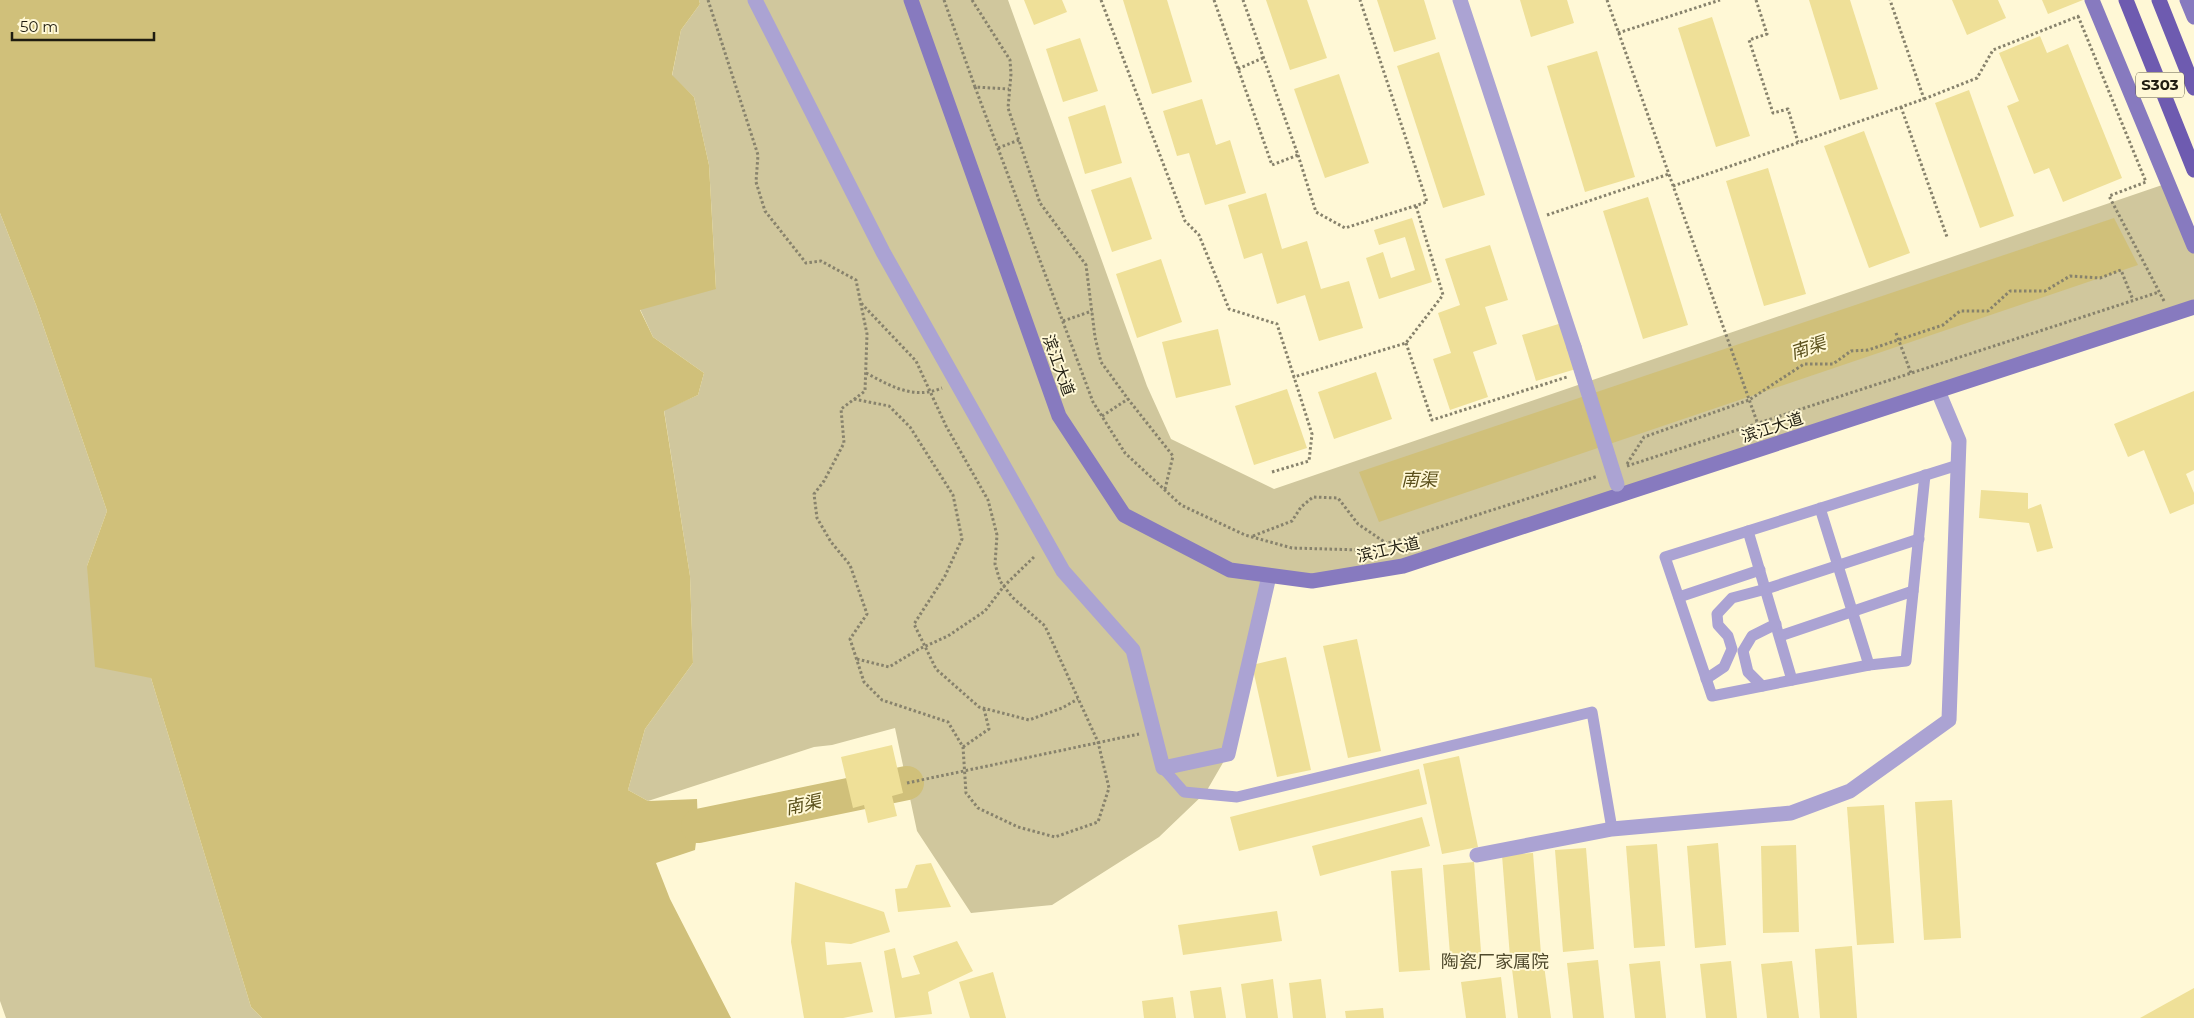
<svg xmlns="http://www.w3.org/2000/svg" width="2194" height="1018" viewBox="0 0 2194 1018" font-family="Montserrat,'Noto Sans SC',sans-serif">
<rect width="100%" height="100%" fill="#fff8d6"/>
<!-- green -->
<g fill="#d0c79d">
<polygon points="699,0 1008,0 1147,386 1171,439 1274,489 2168,183 2194,246 2194,307 1403,566 1312,581 1269,576 1228,754 1206,792 1159,837 1052,905 971,913 917,831 895,728 832,745 814,747 648,801 628,790 645,729 693,663 690,576 664,410 698,395 704,373 653,337 640,309 716,288 709,165 694,97 672,76 681,30 700,4"/>
<polygon points="0,213 36,305 107,511 87,566 151,678 251,1007 262,1018 6,1018 0,1001"/>
</g>
<!-- water -->
<g fill="#d0c07a">
<polygon points="0,0 699,0 700,4 681,30 672,75 694,97 709,165 716,289 640,310 653,337 704,373 698,395 664,411 690,576 693,663 645,729 628,790 648,801 697,799 698,826 695,850 656,863 670,899 731,1018 262,1018 251,1007 151,678 95,667 87,566 107,511 36,305 0,213"/>
<polygon points="2114,218 2138,265 1379,522 1359,472"/>
</g>
<g fill="none" stroke-linecap="round" stroke-linejoin="round">
<!-- river -->
<polyline stroke="#d0c07a" stroke-width="34" points="698,826 907,783"/>
</g>
<!-- building -->
<g fill="#efe098">
<polygon points="1024,0 1062,0 1067,12 1034,25"/>
<polygon points="1123,0 1167,0 1192,82 1152,94"/>
<polygon points="1266,0 1307,0 1327,58 1290,70"/>
<polygon points="1377,0 1424,0 1436,39 1394,52"/>
<polygon points="1520,0 1567,0 1574,23 1531,37"/>
<polygon points="1809,0 1850,0 1878,89 1840,100"/>
<polygon points="1952,0 1998,0 2006,18 1967,35"/>
<polygon points="2042,0 2083,0 2048,14"/>
<polygon points="1712,17 1750,136 1716,147 1678,28"/>
<polygon points="2040,36 2047,53 2068,44 2122,178 2063,202 2049,168 2034,174 2007,106 2019,101 1999,53"/>
<polygon points="1080,38 1098,91 1063,102 1046,49"/>
<polygon points="1597,51 1635,177 1585,192 1547,66"/>
<polygon points="1439,52 1485,195 1443,208 1397,66"/>
<polygon points="1339,74 1369,163 1325,178 1294,89"/>
<polygon points="1969,90 2014,216 1980,228 1935,103"/>
<polygon points="1202,99 1216,145 1230,140 1246,193 1205,205 1189,153 1177,156 1163,111"/>
<polygon points="1105,105 1122,163 1085,174 1068,117"/>
<polygon points="1864,131 1910,253 1869,268 1824,146"/>
<polygon points="1768,168 1806,294 1764,306 1726,181"/>
<polygon points="1131,177 1152,239 1112,252 1091,190"/>
<polygon points="1266,193 1282,249 1307,241 1321,289 1349,281 1363,328 1319,341 1305,295 1277,304 1262,253 1244,259 1228,205"/>
<polygon points="1648,197 1688,325 1643,339 1603,211"/>
<polygon points="1412,218 1432,282 1379,299 1366,258 1383,252 1391,278 1415,270 1405,237 1379,245 1374,230"/>
<polygon points="1490,245 1508,300 1485,307 1497,344 1473,352 1488,397 1450,410 1433,359 1451,353 1438,313 1460,305 1445,259"/>
<polygon points="1161,259 1182,322 1137,338 1116,274"/>
<polygon points="1562,323 1576,369 1536,381 1522,335"/>
<polygon points="1218,329 1231,385 1176,398 1162,342"/>
<polygon points="1376,372 1392,419 1334,439 1318,392"/>
<polygon points="1287,389 1307,448 1254,465 1235,406"/>
<polygon points="2194,391 2194,470 2186,474 2194,493 2194,504 2170,514 2144,450 2128,457 2114,424"/>
<polygon points="1981,490 2028,493 2028,509 2041,504 2053,548 2037,552 2029,523 1979,518"/>
<polygon points="1357,639 1381,751 1348,758 1323,646"/>
<polygon points="1286,657 1311,770 1277,777 1252,665"/>
<polygon points="892,745 903,793 892,796 897,816 868,823 864,805 853,808 841,757"/>
<polygon points="1459,756 1478,847 1442,854 1423,764"/>
<polygon points="1419,769 1427,804 1239,851 1230,817"/>
<polygon points="1952,800 1961,938 1924,940 1915,802"/>
<polygon points="1884,805 1894,943 1857,945 1847,807"/>
<polygon points="1422,817 1430,846 1320,876 1312,846"/>
<polygon points="1718,843 1726,945 1695,948 1687,846"/>
<polygon points="1657,844 1665,946 1634,948 1626,846"/>
<polygon points="1796,845 1799,932 1763,933 1761,846"/>
<polygon points="1586,848 1594,949 1563,952 1555,850"/>
<polygon points="1533,853 1541,954 1510,957 1502,855"/>
<polygon points="1474,862 1482,964 1451,967 1443,865"/>
<polygon points="931,863 951,907 898,912 895,889 907,888 916,865"/>
<polygon points="1422,868 1430,970 1399,972 1391,871"/>
<polygon points="795,882 884,912 890,932 851,944 825,942 827,965 861,962 873,1012 843,1018 804,1018 791,942"/>
<polygon points="1277,911 1282,941 1183,955 1178,925"/>
<polygon points="957,941 973,971 928,992 932,1014 895,1018 884,951 895,948 902,978 920,974 913,956"/>
<polygon points="1852,946 1857,1018 1820,1018 1815,949"/>
<polygon points="1598,960 1604,1018 1573,1018 1567,963"/>
<polygon points="1660,961 1666,1018 1635,1018 1629,964"/>
<polygon points="1731,961 1737,1018 1706,1018 1700,964"/>
<polygon points="1792,961 1799,1018 1767,1018 1761,964"/>
<polygon points="1544,965 1551,1018 1518,1018 1512,969"/>
<polygon points="993,972 1006,1018 970,1018 959,982"/>
<polygon points="1501,977 1506,1018 1466,1018 1461,982"/>
<polygon points="1273,979 1278,1018 1246,1018 1241,984"/>
<polygon points="1321,979 1326,1018 1293,1018 1289,983"/>
<polygon points="1221,987 1226,1018 1194,1018 1190,991"/>
<polygon points="2194,988 2194,1018 2140,1018"/>
<polygon points="1173,997 1176,1018 1144,1018 1142,1001"/>
<polygon points="1383,1008 1384,1018 1346,1018 1345,1011"/>
</g>
<g fill="none" stroke-linecap="round" stroke-linejoin="round">
<!-- path -->
<g stroke="#87826c" stroke-width="3" stroke-dasharray="2.5 2.5" stroke-linecap="butt">
<polyline points="708,0 758,155 756,182 765,211 806,263 821,261 856,280 867,334 865,391 841,409 844,443 824,481 814,494 817,518 831,542 850,565 867,614 850,639 864,682 882,700 948,722 963,747 966,793 978,808 1018,827 1055,837 1098,822 1109,788 1098,742 1045,626 1012,597 1000,581 995,564 997,535 988,500 946,426 916,361 861,303"/>
<polyline points="944,0 975,87 1009,89"/>
<polyline points="972,0 1010,60 1011,74 1008,108 1040,203 1086,265 1095,337 1101,362 1128,399 1173,456 1165,489"/>
<polyline points="1101,0 1185,221 1199,235 1229,309 1277,324 1294,377 1406,343 1443,295 1416,206"/>
<polyline points="1214,0 1272,165 1298,155 1243,0"/>
<polyline points="1607,0 1761,433"/>
<polyline points="1756,0 1767,34 1749,40 1773,113 1788,109 1798,142"/>
<polyline points="2078,16 2146,182 2109,196 2164,301"/>
<polyline points="1618,33 1720,0"/>
<polyline points="1238,69 1263,58"/>
<polyline points="975,87 1093,402 1125,453 1181,505 1245,535 1292,548 1362,550 1399,540 1598,476"/>
<polyline points="1924,99 1977,78 1993,50 2079,16"/>
<polyline points="1901,107 1947,237"/>
<polyline points="998,148 1019,140"/>
<polyline points="1298,155 1316,212 1345,228 1427,202 1360,0"/>
<polyline points="1673,186 1924,99 1890,0"/>
<polyline points="1547,215 1669,174"/>
<polyline points="1063,321 1092,311"/>
<polyline points="1896,333 1911,373"/>
<polyline points="1406,343 1432,420 1567,377"/>
<path d="M866,373C891,386 913,400 942,388"/>
<polyline points="854,399 889,406 910,427 953,495 962,539 945,576 914,624 936,669 979,707 1029,720 1062,708 1078,699"/>
<polyline points="1102,416 1128,399"/>
<polyline points="1627,464 1644,437 1749,400 1804,364 1833,364 1851,351 1868,350 1943,325 1960,311 1988,311 2010,291 2045,291 2070,276 2100,278 2121,270 2133,300"/>
<polyline points="1627,466 2159,292"/>
<polyline points="1272,472 1309,461 1312,434 1294,377"/>
<polyline points="1253,536 1292,521 1301,507 1313,497 1338,498 1358,524 1386,543"/>
<polyline points="857,659 889,667 919,649 948,636 985,611 1004,586 1035,556"/>
<polyline points="963,747 989,729 984,709"/>
<polyline points="907,783 1139,734"/>
</g>
<!-- lane -->
<g stroke="#aba3d3" stroke-width="11">
<path d="M1820,508L1869,665L1712,696L1665,557C1763,526 1861,496 1958,465"/>
<polyline points="1748,531 1792,680"/>
<polyline points="1679,597 1760,570"/>
<polyline points="1780,636 1913,591"/>
<polyline points="1869,665 1906,661 1925,475"/>
<polyline points="1706,679 1724,667 1732,649 1728,636 1718,625 1717,614 1732,598 1766,589 1919,539"/>
<polyline points="1762,686 1748,672 1743,651 1752,636 1776,624"/>
<polyline points="1163,768 1184,792 1237,797 1592,712 1612,829"/>
</g>
<!-- street -->
<g stroke="#aba3d3" stroke-width="15">
<polyline points="755,0 883,252 1063,571 1133,650 1163,768 1228,754 1269,576"/>
<polyline points="1460,0 1574,347"/>
<polyline points="1477,855 1612,829 1791,813 1850,791 1949,720 1959,441 1938,391"/>
</g>
<!-- secondary -->
<g stroke="#877abf" stroke-width="15">
<polyline points="911,0 1059,416 1124,515 1230,570 1312,581 1403,566 2194,307"/>
<polyline points="2092,0 2194,246"/>
<polyline points="2187,0 2194,17"/>
</g>
<!-- primary -->
<g stroke="#6e5bb0" stroke-width="15">
<polyline points="2126,0 2194,170"/>
<polyline points="2159,0 2194,88"/>
</g>
<!-- street-bridge -->
<polyline stroke="#aba3d3" stroke-width="15" points="1574,347 1617,484"/>
</g>
<g text-anchor="middle" stroke-width="4" stroke-linejoin="round" paint-order="stroke">
<!-- shield labels -->
<rect fill="#fff8d6" stroke="#625e4b" stroke-width="1" x="2136" y="72.5" width="48" height="25" rx="4"/>
<g font-size="15" font-weight="bold" fill="#1f1c10">
<text x="2160" y="90">S303</text>
</g>
<!-- street labels -->
<g font-size="16" fill="#1f1c10" stroke="#fff8d6">
<text transform="translate(1059 365) rotate(70)" y="6">滨江大道</text>
<text transform="translate(1772 427) rotate(-18)" y="6">滨江大道</text>
<text transform="translate(1388 549) rotate(-13)" y="6">滨江大道</text>
</g>
<!-- water labels -->
<g font-size="18" font-style="italic" fill="#5b501b" stroke="#fff8d6">
<text transform="translate(1808 348) rotate(-18)" y="6">南渠</text>
<text x="1419" y="486">南渠</text>
<text transform="translate(803 805) rotate(-12)" y="6">南渠</text>
</g>
<!-- neighbourhood labels -->
<g font-size="18" fill="#4f492c" stroke="#fff8d6">
<text x="1495" y="968">陶瓷厂家属院</text>
</g>
</g>
<!-- scale -->
<path d="M12 32v8h142v-8" fill="none" stroke="#1f1c10" stroke-width="2.5"/>
<text x="20" y="32" font-size="15" fill="#1f1c10" stroke="#fff8d6" stroke-width="4" paint-order="stroke">50 m</text>
</svg>
